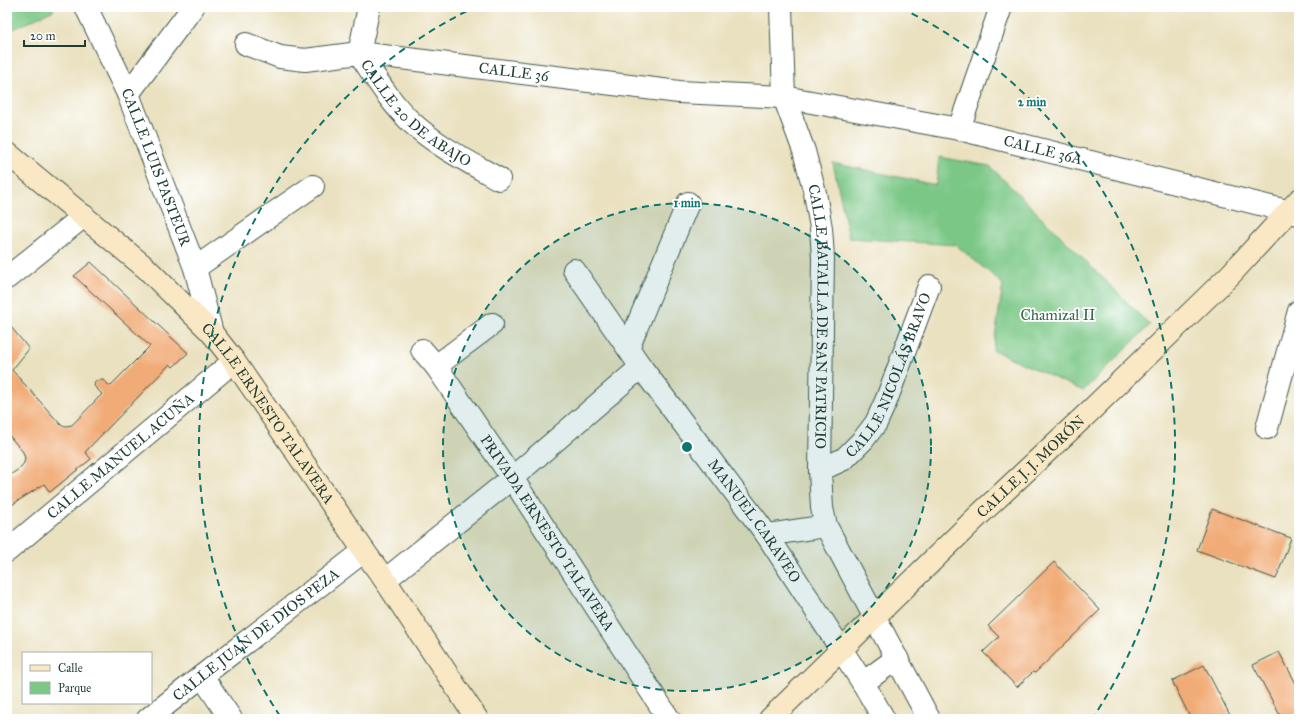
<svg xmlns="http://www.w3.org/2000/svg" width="1306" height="726" viewBox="0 0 1306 726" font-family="'IM FELL Great Primer',serif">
<rect width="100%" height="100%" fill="#fff"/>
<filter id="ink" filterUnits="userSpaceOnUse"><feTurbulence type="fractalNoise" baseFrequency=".025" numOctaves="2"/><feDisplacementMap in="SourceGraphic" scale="8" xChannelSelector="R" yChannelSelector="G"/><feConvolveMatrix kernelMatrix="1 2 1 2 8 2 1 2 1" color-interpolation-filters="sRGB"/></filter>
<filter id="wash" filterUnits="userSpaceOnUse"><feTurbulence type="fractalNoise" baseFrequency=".012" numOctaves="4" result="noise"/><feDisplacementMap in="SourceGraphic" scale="16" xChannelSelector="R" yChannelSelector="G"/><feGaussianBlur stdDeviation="0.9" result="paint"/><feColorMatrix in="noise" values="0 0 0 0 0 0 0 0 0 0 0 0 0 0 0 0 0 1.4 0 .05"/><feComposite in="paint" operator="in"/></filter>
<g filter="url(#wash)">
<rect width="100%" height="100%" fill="#eae1c0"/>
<!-- green -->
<g fill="#7ac786" stroke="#4c825d">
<polygon points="7,7 52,7 54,10 7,32"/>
<polygon points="939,157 990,166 1150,325 1083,391 993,350 1003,284 956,245 849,238 833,163 936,185"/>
</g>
<g id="blocks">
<!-- building -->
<g fill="#f1ab76">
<polygon points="91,262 188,353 173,367 170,364 85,452 91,459 50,492 44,484 7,508 7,477 19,469 24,463 25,458 23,452 7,433 7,331 11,327 29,349 12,370 61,425 66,426 72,425 102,394 94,386 95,381 103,380 110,386 150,346 74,276"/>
<polygon points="1212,509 1291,538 1276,579 1197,550"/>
<polygon points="1054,562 1100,610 1035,673 1033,672 1017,687 983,652 999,637 988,626"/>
<polygon points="1279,652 1299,689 1299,719 1282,719 1253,665"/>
<polygon points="1204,665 1232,719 1191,719 1172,681"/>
</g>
</g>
</g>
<g filter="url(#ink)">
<use href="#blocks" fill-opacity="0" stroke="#3d5649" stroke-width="1"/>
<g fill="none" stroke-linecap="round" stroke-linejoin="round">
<defs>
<g id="street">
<path id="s1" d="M86,7L128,94L195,268L212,333"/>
<path id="s2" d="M369,7L359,53C375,77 390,102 411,122C437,146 469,162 499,179"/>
<path id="s3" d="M781,7L784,97L804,151L815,193L821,228L823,258L820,470L822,508L826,526L929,719"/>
<path id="s4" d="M246,44L280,57L305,60L359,53L679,92L784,97L959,129L1299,214"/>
<polyline points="128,94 193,7"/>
<polyline points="959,129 1001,7"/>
<polyline points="195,268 313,186"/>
<path id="s5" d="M574,270L641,367L767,535L863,683L884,719"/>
<polyline points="7,278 84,216"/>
<polyline points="628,348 688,203"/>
<path id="s6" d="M422,350L436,366L512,478L669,719"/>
<polyline points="436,366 492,324"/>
<polyline points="1267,428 1299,311"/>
<path id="s7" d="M820,470L844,459L863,440L876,423L886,401L929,286"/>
<polyline points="767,535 826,526"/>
<path id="s8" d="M7,551L234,361"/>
<polyline points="385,580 512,478 641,367"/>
<polyline points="202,676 231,719"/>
<polyline points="863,683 897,658"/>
<path id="s9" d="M148,719L202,676L364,551"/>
</g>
<g id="secondary">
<path id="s10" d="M7,153L146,268L212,333L234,361L364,551L385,580L477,719"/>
<path id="s11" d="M770,719L979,515L1089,412L1230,275L1299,200"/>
</g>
</defs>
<!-- street casing -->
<use href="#street" stroke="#3d5649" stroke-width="24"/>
<!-- secondary casing -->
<use href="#secondary" stroke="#3d5649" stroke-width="24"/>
<!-- street -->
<use href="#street" stroke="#fff" stroke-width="22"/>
<!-- secondary -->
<use href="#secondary" stroke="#fae7c3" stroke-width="22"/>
</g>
</g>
<!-- distance rings -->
<circle cx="687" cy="447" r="244" fill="#0f766e" fill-opacity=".12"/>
<g fill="none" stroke="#0f766e" stroke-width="2" stroke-dasharray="7 5">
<circle cx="687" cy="447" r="244"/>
<path d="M280 716A488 488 0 0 1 473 8M901 8A488 488 0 0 1 1094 716"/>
</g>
<g text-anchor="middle" stroke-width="3.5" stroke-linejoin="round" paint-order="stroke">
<!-- street labels -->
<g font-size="15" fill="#1f3d34" stroke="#fff">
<text dy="5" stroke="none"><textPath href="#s4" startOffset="272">CALLE 36</textPath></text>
<text dy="5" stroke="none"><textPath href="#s2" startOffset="131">CALLE 20 DE ABAJO</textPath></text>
<text dy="5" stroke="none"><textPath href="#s4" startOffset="808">CALLE 36A</textPath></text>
<text dy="5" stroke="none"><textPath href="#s1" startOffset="175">CALLE LUIS PASTEUR</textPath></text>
<text dy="5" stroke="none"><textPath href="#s3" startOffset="315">CALLE BATALLA DE SAN PATRICIO</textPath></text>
<text dy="5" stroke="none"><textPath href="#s7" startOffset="123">CALLE NICOLÁS BRAVO</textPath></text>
<text dy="5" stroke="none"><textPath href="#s10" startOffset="371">CALLE ERNESTO TALAVERA</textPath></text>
<text dy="5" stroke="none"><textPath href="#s8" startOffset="148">CALLE MANUEL ACUÑA</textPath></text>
<text dy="5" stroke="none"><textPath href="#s11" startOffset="363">CALLE J. J. MORÓN</textPath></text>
<text dy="5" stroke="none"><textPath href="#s5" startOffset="309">MANUEL CARAVEO</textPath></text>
<text dy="5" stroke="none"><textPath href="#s6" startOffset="222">PRIVADA ERNESTO TALAVERA</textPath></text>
<text dy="5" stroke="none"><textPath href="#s9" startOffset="137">CALLE JUAN DE DIOS PEZA</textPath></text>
</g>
<!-- park labels -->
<g font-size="15" fill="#3a664d" stroke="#fff">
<text x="1058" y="320">Chamizal II</text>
</g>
</g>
<circle cx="687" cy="447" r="6" fill="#0f766e" stroke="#fff" stroke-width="2"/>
<g font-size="12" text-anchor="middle" font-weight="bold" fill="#0f766e" stroke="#fff" stroke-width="3.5" stroke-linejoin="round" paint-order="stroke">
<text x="1032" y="106">2 min</text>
<text x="687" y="207">1 min</text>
</g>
<!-- margin -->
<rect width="1306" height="726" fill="none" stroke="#fff" stroke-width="24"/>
<!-- legend -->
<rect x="22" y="652" width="130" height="52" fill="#ffffff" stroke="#a5b1ae"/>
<rect x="30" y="665" width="20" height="6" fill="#fae7c3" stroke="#a5b1ae"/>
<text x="58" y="672" font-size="12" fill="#1f3d34">Calle</text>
<rect x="30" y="682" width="20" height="12" fill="#7ac786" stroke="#a5b1ae"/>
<text x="58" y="692" font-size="12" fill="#1f3d34">Parque</text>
<!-- scale -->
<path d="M24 40v6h61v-6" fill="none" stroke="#1f3d34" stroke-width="2"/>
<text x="30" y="40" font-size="12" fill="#1f3d34" stroke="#ffffff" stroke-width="3" paint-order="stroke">20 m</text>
</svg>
